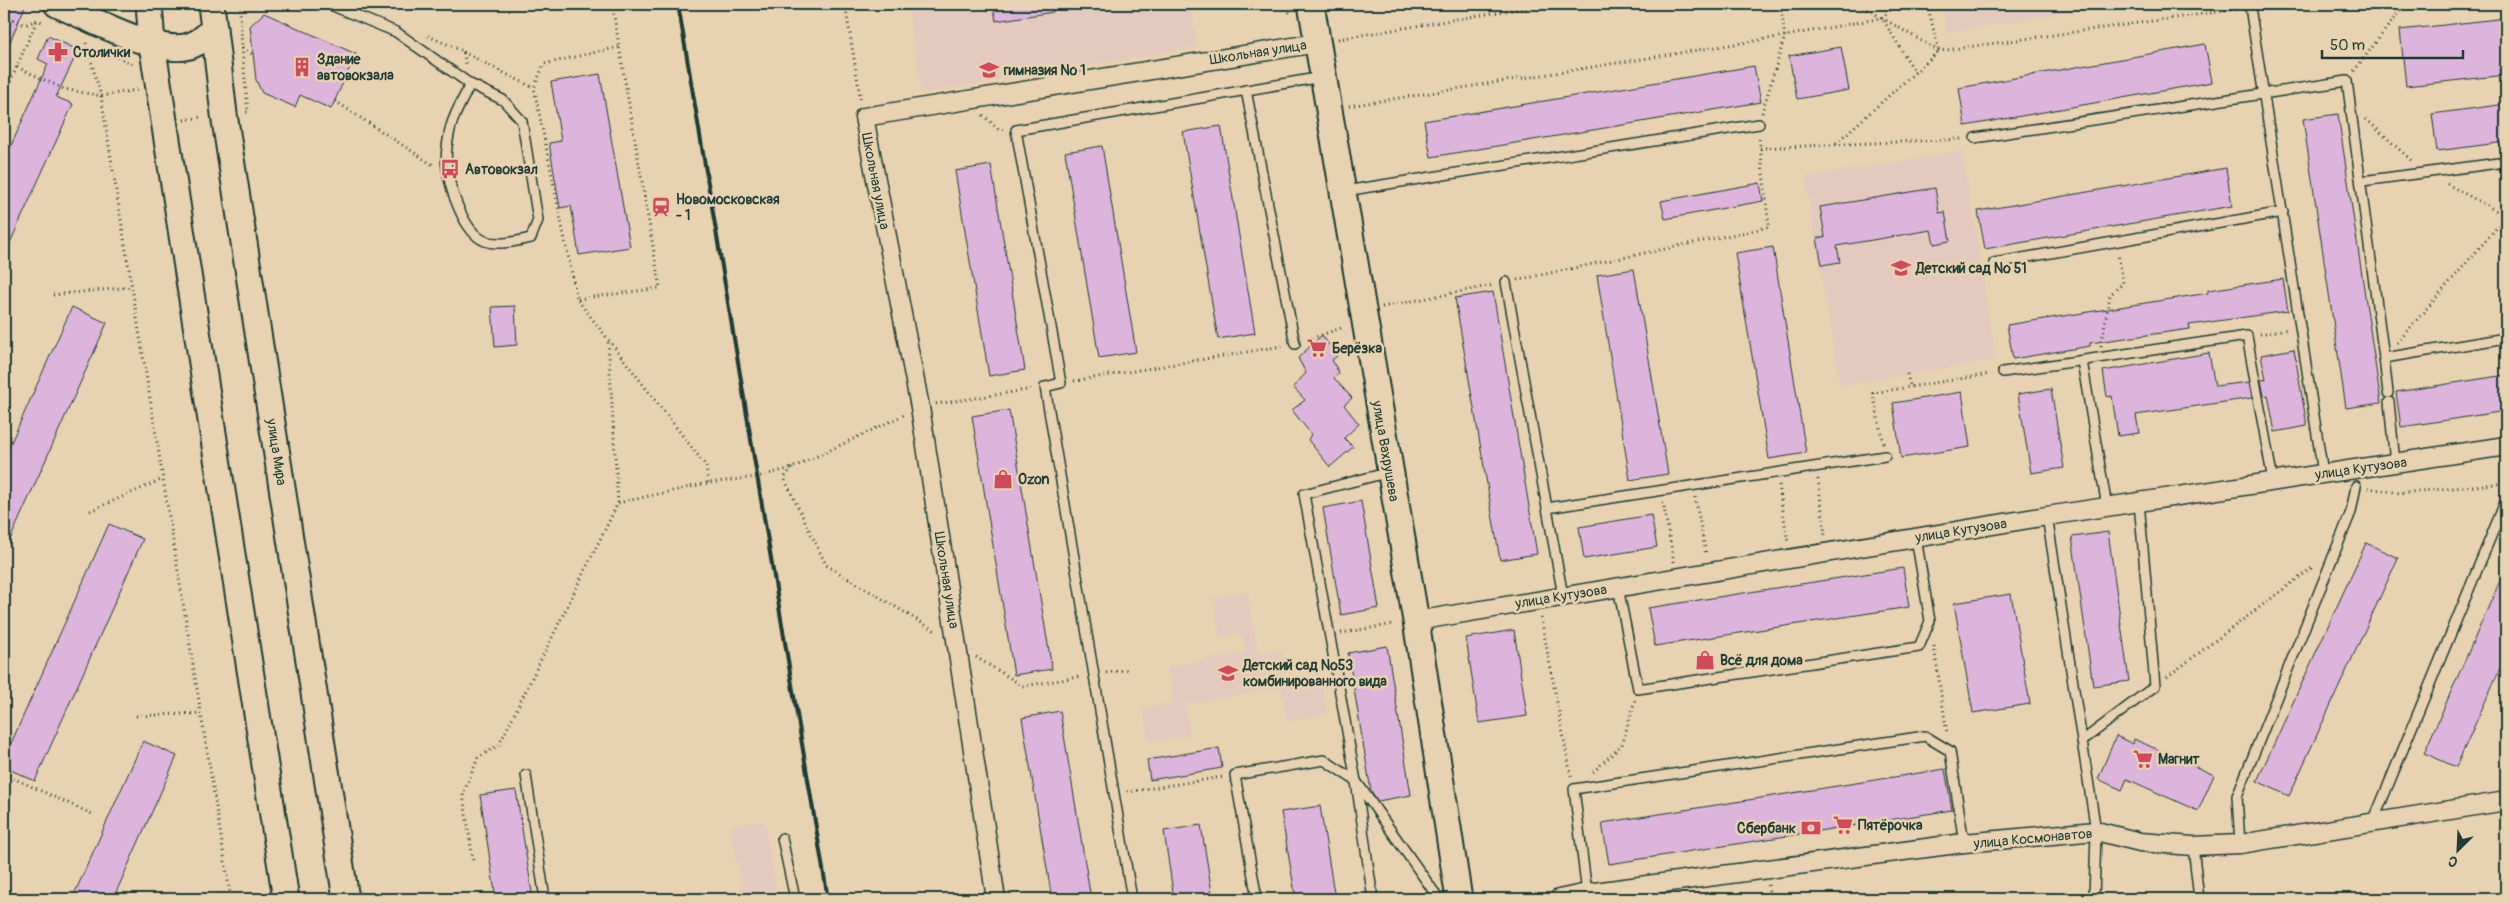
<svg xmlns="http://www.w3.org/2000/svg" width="2510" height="903" viewBox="0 0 2510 903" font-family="Pangolin,sans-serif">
<rect width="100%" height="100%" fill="#e7d2b1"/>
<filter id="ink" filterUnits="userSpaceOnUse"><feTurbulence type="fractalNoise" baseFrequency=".02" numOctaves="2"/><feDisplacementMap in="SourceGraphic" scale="10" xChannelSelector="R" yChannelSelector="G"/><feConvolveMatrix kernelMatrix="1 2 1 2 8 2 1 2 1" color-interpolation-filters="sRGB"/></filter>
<g filter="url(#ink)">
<!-- built -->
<g fill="#e4c9be">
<polygon points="907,4 1190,4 1197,47 922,93"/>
<polygon points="1943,4 2112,4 1947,33"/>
<polygon points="1962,151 1996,360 1840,385 1805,177"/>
<polygon points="1247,592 1258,654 1282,650 1288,684 1321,679 1327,714 1287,721 1281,688 1185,704 1190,736 1149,742 1143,708 1174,703 1168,667 1246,653 1242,634 1220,637 1213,598"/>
<polygon points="764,821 778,899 744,899 730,826"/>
</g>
<!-- building -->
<g fill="#ddb4db" stroke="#1f3d34">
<polygon points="4,4 26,4 4,56"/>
<polygon points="993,4 1053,4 1053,12 996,21"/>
<polygon points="264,13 356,54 331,109 300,95 295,107 262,93 256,80 250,26"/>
<polygon points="2506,18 2506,75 2406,86 2400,30"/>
<polygon points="48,36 74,48 76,55 56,97 73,104 4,256 4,161 48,64 38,59"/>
<polygon points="2205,44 2212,82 1965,126 1959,88"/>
<polygon points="1841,47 1849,90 1797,99 1789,56"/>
<polygon points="1754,66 1761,102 1431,157 1424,121"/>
<polygon points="600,74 630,247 579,255 571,206 560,208 549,143 561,141 551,82"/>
<polygon points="2506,104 2506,142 2437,151 2432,114"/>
<polygon points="2338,114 2381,403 2346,408 2303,119"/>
<polygon points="1221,126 1255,333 1218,339 1183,132"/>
<polygon points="1102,146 1136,352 1099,358 1065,152"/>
<polygon points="991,165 1025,370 989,376 955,171"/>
<polygon points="2226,168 2232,206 1985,249 1978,211"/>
<polygon points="1760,183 1763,201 1665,219 1661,201"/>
<polygon points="1935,188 1939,213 1945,212 1950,241 1934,244 1931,230 1837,246 1840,262 1822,265 1817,238 1825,237 1820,207"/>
<polygon points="1773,247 1806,453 1769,459 1735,253"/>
<polygon points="1634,269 1668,474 1630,480 1597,275"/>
<polygon points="2283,279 2288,311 2189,325 2190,329 2090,343 2090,346 2013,359 2007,325 2208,293 2208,290"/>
<polygon points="1493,292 1537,554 1500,560 1455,298"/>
<polygon points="515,306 517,345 495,347 492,307"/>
<polygon points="72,307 107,323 4,553 4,458"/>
<polygon points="1322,335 1337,356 1332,360 1339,373 1334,378 1352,398 1344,405 1359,424 1344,438 1353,447 1330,467 1308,440 1311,434 1292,410 1305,400 1293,387 1306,373 1298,358"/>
<polygon points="2294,349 2307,426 2275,432 2268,395 2264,396 2261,380 2266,379 2261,355"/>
<polygon points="2209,353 2215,386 2249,382 2252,398 2136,415 2139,433 2118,436 2112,396 2107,397 2103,371"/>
<polygon points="2506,375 2506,411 2401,427 2396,392"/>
<polygon points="2051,389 2064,468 2031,473 2018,394"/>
<polygon points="1962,392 1970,447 1901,458 1893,403"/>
<polygon points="1009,410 1052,669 1014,675 972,416"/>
<polygon points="1361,501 1379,608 1341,615 1323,508"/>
<polygon points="1651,515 1657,547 1584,559 1579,527"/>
<polygon points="109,524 143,539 35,781 4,767 4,759"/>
<polygon points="2108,532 2129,681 2093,686 2072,537"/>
<polygon points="2366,543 2398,558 2289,796 2257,781"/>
<polygon points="2506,567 2506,655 2456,767 2424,753"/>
<polygon points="1903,568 1909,607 1655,646 1648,608"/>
<polygon points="2011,594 2030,704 1973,713 1954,603"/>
<polygon points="1514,630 1527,716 1479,723 1466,638"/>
<polygon points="1387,646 1411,795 1378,801 1371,791 1348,653"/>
<polygon points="1060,711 1091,899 1052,899 1022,718"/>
<polygon points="2116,736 2133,744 2134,739 2214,775 2198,811 2127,779 2122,790 2098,779"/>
<polygon points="143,741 177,756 113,899 72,899"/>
<polygon points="1219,748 1222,768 1150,780 1147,760"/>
<polygon points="1945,769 1952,810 1609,864 1602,823"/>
<polygon points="516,790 533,899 496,899 480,795"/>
<polygon points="1320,806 1335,899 1296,899 1281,812"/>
<polygon points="1201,825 1213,899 1174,899 1164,831"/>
</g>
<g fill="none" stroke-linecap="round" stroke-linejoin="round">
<defs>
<g id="lane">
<path d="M328,4L396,32L470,84L503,100L522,121L538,220L531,238C518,241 498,246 485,241C464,233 450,189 447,168C445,156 448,138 451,126C455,112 464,98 470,84"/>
<polyline points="2250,7 2323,473"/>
<polyline points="1246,90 1295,344"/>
<polyline points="1975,138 2347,81 2384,358 2506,338"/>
<polyline points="2362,181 2506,162"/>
<polyline points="1345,191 1759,124"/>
<polyline points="1994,263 2283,212"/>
<polyline points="1506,282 1563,596"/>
<polyline points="2384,358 2388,393"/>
<polyline points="2082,361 2107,507"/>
<polyline points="2003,372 2247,336 2273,481"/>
<polyline points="2389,402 2395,463"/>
<polyline points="1547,508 1885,456"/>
<polyline points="2047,516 2096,831 2094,899"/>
<polyline points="1618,587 1638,689 1919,647 1930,621 1916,538"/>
<polyline points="2082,741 2155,686 2139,502"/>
<polyline points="526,775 545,899"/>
<polyline points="2373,822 2506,500"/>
<polyline points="782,838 795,899"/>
<polyline points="2240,844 2237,796 2351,512 2356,486"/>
<polyline points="2193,846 2199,899"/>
<polyline points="1587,893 1574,789 1925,736 1950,751 1964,843"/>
<polyline points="1132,899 1045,387 1061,383 1016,130 1322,77"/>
<polyline points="1257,899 1235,775 1324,760 1356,781 1439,899"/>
<polyline points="1373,899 1356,781 1304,494 1390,472"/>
</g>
<g id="street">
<polyline points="1416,621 2047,516 2506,446"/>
<polyline points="996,899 920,407 864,117 1317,43"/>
<polyline points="1559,899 1587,893 1964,843 2096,831 2140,842 2193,846 2240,844 2506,801"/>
</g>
<g id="secondary">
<path d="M57,4C86,17 155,53 185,47C197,45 205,37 214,29"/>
<polyline points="149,4 152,44 286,899"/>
<polyline points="211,4 224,114 346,899"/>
<polyline points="1311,4 1416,621 1459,899"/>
</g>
</defs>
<!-- lane casing -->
<use href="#lane" stroke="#1f3d34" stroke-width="12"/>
<!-- street casing -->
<use href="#street" stroke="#1f3d34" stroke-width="21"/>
<!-- secondary casing -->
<use href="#secondary" stroke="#1f3d34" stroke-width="29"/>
<!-- path -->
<g stroke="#1f3d34" stroke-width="3" stroke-dasharray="1 4" stroke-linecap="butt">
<polyline points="243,4 240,11 242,48 252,54"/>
<polyline points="845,4 861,101"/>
<polyline points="1283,4 1290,13"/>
<polyline points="1859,4 1882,18 1915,72"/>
<polyline points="2262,5 2273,4"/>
<polyline points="4,15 25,25 37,20 44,23"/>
<polyline points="1882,18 1896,4"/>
<polyline points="428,36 463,51 466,64"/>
<polyline points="1338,39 1547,4"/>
<polyline points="86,43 101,96 231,899"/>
<polyline points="619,47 544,64 534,88 577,299 706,466 708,483"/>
<polyline points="242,48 248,112 246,112"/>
<polyline points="463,52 534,88"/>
<polyline points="113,55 131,63 132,67"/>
<polyline points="17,67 64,89 101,96 137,90"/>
<polyline points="2354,71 2405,4"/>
<polyline points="6,91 37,20"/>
<polyline points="335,101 433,165"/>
<polyline points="1349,106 1785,36 1882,18 1939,51 2238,9"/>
<polyline points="1762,113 1785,36 1780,4"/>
<polyline points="983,115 999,130 1003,130"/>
<polyline points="2366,119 2413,162"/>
<polyline points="184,120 202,117"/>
<polyline points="1836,143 1939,51 1927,4"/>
<polyline points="1760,148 1962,139"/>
<polyline points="2447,184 2506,216"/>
<polyline points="1517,280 1769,227 1759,136"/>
<polyline points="53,295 132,287"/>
<polyline points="578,299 660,288 612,4"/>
<polyline points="1382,307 1494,285"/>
<polyline points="2260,334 2288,329"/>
<polyline points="1307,340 1344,327"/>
<polyline points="2397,343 2506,217"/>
<polyline points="2101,346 2110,295 2123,283 2118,254"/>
<polyline points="1907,374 1910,385"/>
<polyline points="1074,381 1282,346"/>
<polyline points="936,404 1033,389"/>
<polyline points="1883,443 1873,393 1990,374"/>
<polyline points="792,468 784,478 826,565 937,632"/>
<polyline points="1818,479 1825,535"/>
<polyline points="1779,485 1788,543"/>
<polyline points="2368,488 2399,493 2506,483"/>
<polyline points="1695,497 1706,554"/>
<polyline points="1663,502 1674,562"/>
<polyline points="618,503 708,483 757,477 792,468 904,415"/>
<polyline points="90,511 163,479"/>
<polyline points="1541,618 1571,776"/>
<polyline points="1341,633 1395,624"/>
<polyline points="1934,646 1947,734"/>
<polyline points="976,657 1023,686 1080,677"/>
<polyline points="1106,673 1130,669"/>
<polyline points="2167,677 2313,567"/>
<polyline points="136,716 201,713"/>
<polyline points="1593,772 1622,745 1635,700"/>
<polyline points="4,774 92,814"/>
<polyline points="1127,792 1222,777"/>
<polyline points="473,860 463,794 478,758 499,745 618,503 608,340"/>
<polyline points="1768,885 1770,899"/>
</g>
<!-- lane -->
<use href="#lane" stroke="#e7d2b1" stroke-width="9"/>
<!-- street -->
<use href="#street" stroke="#e7d2b1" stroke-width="18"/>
<!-- secondary -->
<use href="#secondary" stroke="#e7d2b1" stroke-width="25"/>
<!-- rail -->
<polyline stroke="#1f3d34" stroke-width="4" points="678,4 828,899"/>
</g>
</g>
<!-- icons -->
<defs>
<symbol id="pharmacy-bare" viewBox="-9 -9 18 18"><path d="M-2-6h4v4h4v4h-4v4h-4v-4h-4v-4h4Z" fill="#d1495b" stroke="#e7d2b1" stroke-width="2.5" paint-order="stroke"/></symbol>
<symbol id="building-bare" viewBox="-9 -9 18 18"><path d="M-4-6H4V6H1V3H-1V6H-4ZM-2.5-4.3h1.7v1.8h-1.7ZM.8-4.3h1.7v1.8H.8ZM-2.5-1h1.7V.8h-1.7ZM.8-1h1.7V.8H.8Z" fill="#d1495b" stroke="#e7d2b1" stroke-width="2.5" paint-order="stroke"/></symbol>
<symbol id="school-bare" viewBox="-9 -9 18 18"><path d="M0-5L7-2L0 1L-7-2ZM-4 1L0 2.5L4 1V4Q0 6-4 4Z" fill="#d1495b" stroke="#e7d2b1" stroke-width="2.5" paint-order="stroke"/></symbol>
<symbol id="bus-bare" viewBox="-9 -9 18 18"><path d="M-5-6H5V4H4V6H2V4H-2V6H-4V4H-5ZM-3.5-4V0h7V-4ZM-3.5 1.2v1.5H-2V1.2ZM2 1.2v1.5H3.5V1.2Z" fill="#d1495b" stroke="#e7d2b1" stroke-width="2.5" paint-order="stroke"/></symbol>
<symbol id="station-bare" viewBox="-9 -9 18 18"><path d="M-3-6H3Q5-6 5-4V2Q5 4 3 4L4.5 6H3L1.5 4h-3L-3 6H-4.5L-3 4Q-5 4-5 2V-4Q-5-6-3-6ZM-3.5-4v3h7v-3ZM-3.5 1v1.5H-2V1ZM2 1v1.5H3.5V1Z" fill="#d1495b" stroke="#e7d2b1" stroke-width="2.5" paint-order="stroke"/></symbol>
<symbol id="supermarket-bare" viewBox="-9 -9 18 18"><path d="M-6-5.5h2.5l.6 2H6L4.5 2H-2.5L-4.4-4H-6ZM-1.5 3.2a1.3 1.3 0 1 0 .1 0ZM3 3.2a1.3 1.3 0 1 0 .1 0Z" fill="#d1495b" stroke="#e7d2b1" stroke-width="2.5" paint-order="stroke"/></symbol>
<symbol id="shop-bare" viewBox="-9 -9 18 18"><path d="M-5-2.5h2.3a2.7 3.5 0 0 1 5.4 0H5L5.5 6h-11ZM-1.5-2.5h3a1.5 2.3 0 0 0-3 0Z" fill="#d1495b" stroke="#e7d2b1" stroke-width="2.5" paint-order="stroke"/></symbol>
<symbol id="bank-bare" viewBox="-9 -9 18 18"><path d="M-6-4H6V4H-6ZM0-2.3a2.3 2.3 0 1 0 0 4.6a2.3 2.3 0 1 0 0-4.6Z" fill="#d1495b" stroke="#e7d2b1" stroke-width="2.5" paint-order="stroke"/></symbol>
</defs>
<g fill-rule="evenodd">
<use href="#pharmacy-bare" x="44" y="38" width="28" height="28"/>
<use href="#building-bare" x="288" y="53" width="28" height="28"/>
<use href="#school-bare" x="975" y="56" width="28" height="28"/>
<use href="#bus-bare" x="436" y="155" width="28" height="28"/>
<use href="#station-bare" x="647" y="193" width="28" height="28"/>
<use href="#school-bare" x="1887" y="254" width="28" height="28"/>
<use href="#supermarket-bare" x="1303" y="334" width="28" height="28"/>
<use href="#shop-bare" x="989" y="465" width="28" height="28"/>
<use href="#shop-bare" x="1691" y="646" width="28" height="28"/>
<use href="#school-bare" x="1214" y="659" width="28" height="28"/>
<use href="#supermarket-bare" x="2129" y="745" width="28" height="28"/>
<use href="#supermarket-bare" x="1829" y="811" width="28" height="28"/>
<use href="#bank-bare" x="1797" y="814" width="28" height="28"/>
</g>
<g text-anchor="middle" stroke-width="5" stroke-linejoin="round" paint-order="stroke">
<!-- poi labels -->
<g font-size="14" font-weight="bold" fill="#1f3d34" stroke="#e7d2b1" text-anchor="start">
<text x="73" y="57">Столички</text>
<text x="317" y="64">Здание<tspan x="317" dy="16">автовокзала</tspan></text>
<text x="1004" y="75">гимназия № 1</text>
<text x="465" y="174">Автовокзал</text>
<text x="676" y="204">Новомосковская<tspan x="676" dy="16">- 1</tspan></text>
<text x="1916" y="273">Детский сад № 51</text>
<text x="1332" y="353">Берёзка</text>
<text x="1018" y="484">Ozon</text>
<text x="1720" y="665">Всё для дома</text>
<text x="1243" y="670">Детский сад №53<tspan x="1243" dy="16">комбинированного вида</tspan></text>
<text x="2158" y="764">Магнит</text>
<text x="1858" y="830">Пятёрочка</text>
<text x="1796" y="833" text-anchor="end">Сбербанк</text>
</g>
<!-- street labels -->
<g font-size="14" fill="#1f3d34" stroke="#e7d2b1">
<text transform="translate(1258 52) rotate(-9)" y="5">Школьная улица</text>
<text transform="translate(876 181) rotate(79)" y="5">Школьная улица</text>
<text transform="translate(1386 451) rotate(80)" y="5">улица Вахрушева</text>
<text transform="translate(277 452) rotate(81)" y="5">улица Мира</text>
<text transform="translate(2361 468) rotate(-8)" y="5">улица Кутузова</text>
<text transform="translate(1961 530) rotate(-9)" y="5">улица Кутузова</text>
<text transform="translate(947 580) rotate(81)" y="5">Школьная улица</text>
<text transform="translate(1561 596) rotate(-9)" y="5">улица Кутузова</text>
<text transform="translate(2033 838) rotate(-5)" y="5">улица Космонавтов</text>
</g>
</g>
<!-- margin -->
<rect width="2510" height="903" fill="none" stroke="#e7d2b1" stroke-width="20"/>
<rect x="10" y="10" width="2490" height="883" fill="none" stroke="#1f3d34" stroke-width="2" filter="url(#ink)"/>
<!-- north arrow -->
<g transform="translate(2458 850) rotate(204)" stroke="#e7d2b1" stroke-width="4" paint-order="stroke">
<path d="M0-4L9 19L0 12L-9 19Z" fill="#1f3d34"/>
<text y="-8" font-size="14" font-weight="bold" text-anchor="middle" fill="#1f3d34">С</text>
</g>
<!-- scale -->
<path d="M2322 50v8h141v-8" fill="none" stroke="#1f3d34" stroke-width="2.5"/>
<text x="2330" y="50" font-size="15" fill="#1f3d34" stroke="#e7d2b1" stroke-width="4" paint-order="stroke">50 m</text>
</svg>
